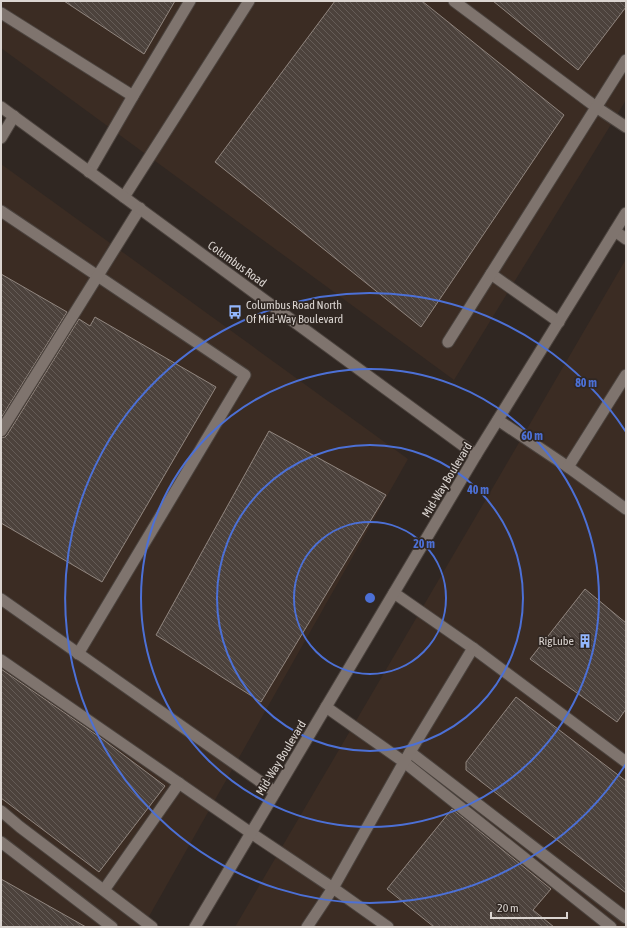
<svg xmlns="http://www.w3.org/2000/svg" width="627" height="928" viewBox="0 0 627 928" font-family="'Asap Condensed',sans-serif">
<defs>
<pattern id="building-back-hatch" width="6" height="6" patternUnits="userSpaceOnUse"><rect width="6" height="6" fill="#4c423c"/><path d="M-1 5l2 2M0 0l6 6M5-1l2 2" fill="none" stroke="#655c57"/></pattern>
</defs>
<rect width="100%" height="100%" fill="#302722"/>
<!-- built -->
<g fill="#3b2c23">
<polygon points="1,1 626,1 626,100 454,380 1,48"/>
<polygon points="1,164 408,459 143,927 1,927"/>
<polygon points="626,259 626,927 235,927 492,489"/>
</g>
<!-- building -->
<g fill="url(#building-back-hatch)" stroke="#91867f">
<polygon points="64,1 175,1 144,54"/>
<polygon points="335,1 422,1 564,115 421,327 215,162"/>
<polygon points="493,1 626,1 626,7 578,70"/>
<polygon points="1,274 67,312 1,418"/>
<polygon points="95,317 216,387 102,582 1,523 1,438 5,437 7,435 79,319 90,326"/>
<polygon points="269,431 386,495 261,702 156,635"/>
<polygon points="585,589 626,623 626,709 617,722 530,659"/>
<polygon points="1,669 101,738 165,786 99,872 1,798"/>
<polygon points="516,697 626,781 626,893 466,770 466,762"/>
<polygon points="452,809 551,889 533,910 554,927 434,927 387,889"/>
<polygon points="1,879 86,927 1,927"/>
</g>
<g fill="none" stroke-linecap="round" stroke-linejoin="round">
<defs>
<g id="service">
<polyline points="454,1 596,107 626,127"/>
<polyline points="1,13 133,96"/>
<polyline points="1,138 14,116"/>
<polyline points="89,172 133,96 190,1"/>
<polyline points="124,197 249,1"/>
<polyline points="1,211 245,375 78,654"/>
<polyline points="615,231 626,239"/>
<polyline points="491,274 559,322"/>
<polyline points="448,342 626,60"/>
<polyline points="498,420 568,467 626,509"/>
<polyline points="1,431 140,208"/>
<polyline points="568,467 626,375"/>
<polyline points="394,593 473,648 626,762"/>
<polyline points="1,599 275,792"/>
<polyline points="1,660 251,833 333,888 388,927"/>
<polyline points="326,707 404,762 611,927"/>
<polyline points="410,752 626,918"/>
<polyline points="1,811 20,827 152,927"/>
<polyline points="1,842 112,927"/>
<polyline points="104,890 179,783"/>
<polyline points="307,927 333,888 404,762 473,648"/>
</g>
<g id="minor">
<polyline points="1,107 476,455"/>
<polyline points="195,927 476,455 626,213"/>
</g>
</defs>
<!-- service casing -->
<use href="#service" stroke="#4b433e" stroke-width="13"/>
<!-- minor casing -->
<use href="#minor" stroke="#4b433e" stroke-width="13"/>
<!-- service -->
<use href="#service" stroke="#7f746e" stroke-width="11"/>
<!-- minor -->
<use href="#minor" stroke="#7f746e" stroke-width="11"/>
</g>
<!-- distance rings -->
<g fill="none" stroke="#4c70d6" stroke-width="2">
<circle cx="370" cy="598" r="76"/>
<circle cx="370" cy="598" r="153"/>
<circle cx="370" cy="598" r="229"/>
<path d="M626 764A305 305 0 1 1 626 432"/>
</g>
<!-- icons -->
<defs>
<symbol id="bus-bare" viewBox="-9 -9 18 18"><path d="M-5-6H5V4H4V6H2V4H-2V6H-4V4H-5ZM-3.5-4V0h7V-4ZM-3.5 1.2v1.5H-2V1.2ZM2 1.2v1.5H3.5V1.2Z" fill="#93b7fd" stroke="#302722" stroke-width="2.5" paint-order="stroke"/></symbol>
<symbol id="building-bare" viewBox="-9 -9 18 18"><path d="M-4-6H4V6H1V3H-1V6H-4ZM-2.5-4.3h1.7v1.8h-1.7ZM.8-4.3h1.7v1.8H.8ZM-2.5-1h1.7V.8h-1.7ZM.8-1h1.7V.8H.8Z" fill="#93b7fd" stroke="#302722" stroke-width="2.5" paint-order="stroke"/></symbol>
</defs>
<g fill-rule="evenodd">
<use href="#bus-bare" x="225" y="302" width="20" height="20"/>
<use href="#building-bare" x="575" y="631" width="20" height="20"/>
</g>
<g text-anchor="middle" stroke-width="3.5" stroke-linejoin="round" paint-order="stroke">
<!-- street labels -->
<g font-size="12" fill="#dbd5d1" stroke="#302722">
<text transform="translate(237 264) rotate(36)" y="4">Columbus Road</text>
<text transform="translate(447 480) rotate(-59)" y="4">Mid-Way Boulevard</text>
<text transform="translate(281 758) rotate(-59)" y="4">Mid-Way Boulevard</text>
</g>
<!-- poi labels -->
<g font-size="12" fill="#dbd5d1" stroke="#302722" text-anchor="start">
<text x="246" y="309">Columbus Road North<tspan x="246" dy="14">Of Mid-Way Boulevard</tspan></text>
<text x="574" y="645" text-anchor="end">RigLube</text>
</g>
</g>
<circle cx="370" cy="598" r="6" fill="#4c70d6" stroke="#302722" stroke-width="2"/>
<g font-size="12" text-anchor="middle" font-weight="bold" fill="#4c70d6" stroke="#302722" stroke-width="3.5" stroke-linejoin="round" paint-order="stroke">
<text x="586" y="387">80 m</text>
<text x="532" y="440">60 m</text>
<text x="478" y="494">40 m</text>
<text x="424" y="548">20 m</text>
</g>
<!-- border -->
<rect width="627" height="928" fill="none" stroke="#dbd5d1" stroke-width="4"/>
<!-- scale -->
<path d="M491 912v6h76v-6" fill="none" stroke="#dbd5d1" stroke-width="2"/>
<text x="497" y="912" font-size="12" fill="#dbd5d1" stroke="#302722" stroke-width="3" paint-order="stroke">20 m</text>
</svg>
